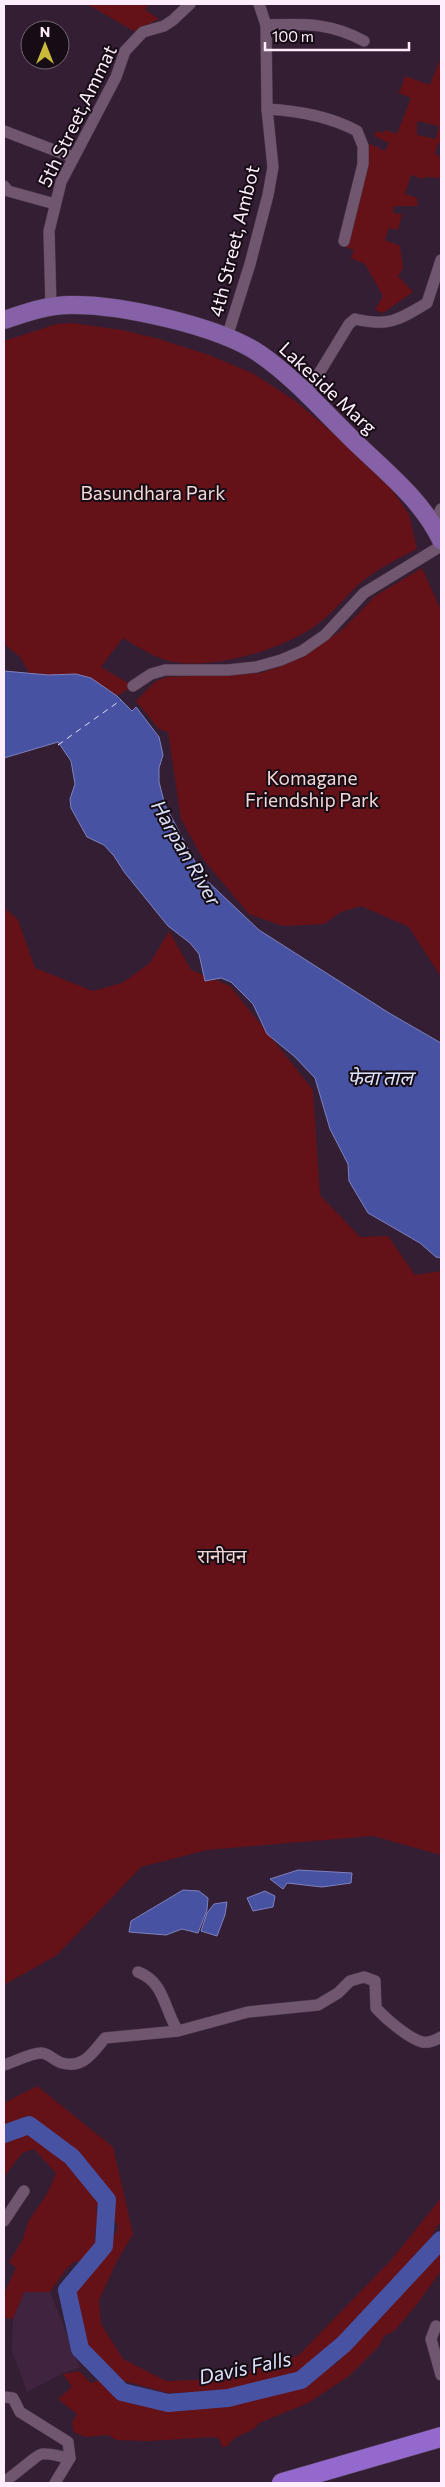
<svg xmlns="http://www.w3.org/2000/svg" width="445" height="2487" viewBox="0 0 445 2487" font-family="Commissioner,'Noto Sans Devanagari',sans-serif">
<rect width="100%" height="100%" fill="#341e33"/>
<!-- built -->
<polygon fill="#40243f" points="28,2291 50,2292 80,2368 63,2373 27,2392 12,2351 13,2319 24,2292"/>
<!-- green -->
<g fill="#641218" fill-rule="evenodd">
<polygon points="87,4 149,4 145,10 159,19 134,31"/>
<path d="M441,57V144L438,143L435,154L441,156V178L426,177L423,179L411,175L405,194L417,198L418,206H394L393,213L402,214L398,230L389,228L385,240L400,246L403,268L398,276L413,292L383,313L375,310L383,296L365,264L351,258L354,250L345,247L344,241L363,146L370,144L385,151L389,143L374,136L376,131L383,133L385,130L397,134L411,98L397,92L400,91L405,76L430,85ZM417,121L439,126L436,139L417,135Z"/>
<path d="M72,323L122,330L159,339L209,355L252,373L294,400L380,473L409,514L417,549C397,559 377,569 359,584C343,599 329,618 309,630C274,652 200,674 160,658C147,653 135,645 123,638L101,667L133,686L117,696L91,678L30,674L20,657L4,644V341L57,324Z"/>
<polygon points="422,568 441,610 441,977 409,927 361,906 341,912 324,924 283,926 249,914 203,859 181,819 168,732 159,729 136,701 156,681 167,677 261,673 279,667 312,651 343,629 375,596"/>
<polygon points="4,907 18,920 35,968 93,991 122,983 150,963 169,931 191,970 230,986 313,1090 320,1195 360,1237 388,1236 415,1275 441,1271 441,1855 373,1836 207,1850 141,1867 57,1955 4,1985"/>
<polygon points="37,2086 113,2147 133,2234 117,2261 99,2300 101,2324 123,2359 166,2381 225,2379 299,2355 392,2259 441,2198 441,2222 437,2226 424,2251 410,2264 355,2324 347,2336 319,2363 277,2384 253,2390 168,2393 117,2379 79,2333 71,2294 108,2248 118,2228 99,2177 80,2153 47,2132 29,2115 4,2126 4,2103"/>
<path d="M29,2129L40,2136L42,2141L52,2146L61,2156L68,2157L89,2179L97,2194L103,2196V2201L96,2208L99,2220L97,2221L94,2239L99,2241L100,2247L94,2248L85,2260L74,2262L66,2269L50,2292H24L13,2319L4,2318V2294L16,2268L9,2262L23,2239L28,2222L48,2192L56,2173L34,2149L22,2153L4,2177V2143C19,2140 17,2134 29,2129Z"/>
<path d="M441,2254V2271L417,2304L395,2330L384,2336L379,2346L349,2376L308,2403L259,2423C252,2435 234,2433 228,2446L222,2447L219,2439L214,2437L149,2441L116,2440L108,2435L85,2437L74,2432L72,2423L77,2414L58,2399L72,2387L63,2374L79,2371L91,2383C108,2373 115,2399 137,2396L152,2406L163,2407L222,2399L235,2406L249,2395L308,2382L319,2373L336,2364L354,2343L358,2332L387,2309L425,2264Z"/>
</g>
<!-- water -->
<g fill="#4852a3" stroke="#7f81be">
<polygon points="4,671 48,675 76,674 91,678 117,696 132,711 136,707 159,737 163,755 159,768 159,782 165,805 203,877 259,930 389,1013 441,1043 441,1258 436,1257 420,1243 368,1213 349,1181 348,1164 330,1129 315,1078 294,1056 267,1034 253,1004 231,982 221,978 205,981 199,954 190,943 168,926 125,873 114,856 104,845 87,837 71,808 70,799 75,784 71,761 58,742 4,758"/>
<polygon points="298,1870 352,1873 351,1883 322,1887 287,1883 283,1889 270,1879"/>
<polygon points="183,1890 199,1891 208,1898 207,1910 198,1933 182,1929 166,1935 129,1932 131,1921"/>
<polygon points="265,1891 275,1896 273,1907 253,1911 247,1898"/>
<polygon points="227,1902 225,1915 217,1936 201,1931 207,1913 214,1904"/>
</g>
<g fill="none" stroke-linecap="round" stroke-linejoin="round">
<!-- river -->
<polyline stroke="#4852a3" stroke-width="18" points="4,2134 29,2125 72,2157 107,2200 104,2246 67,2290 80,2349 122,2392 168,2403 228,2398 301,2380 344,2344 441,2240"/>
<!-- ferry -->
<polyline stroke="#dce2f9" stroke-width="1" stroke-dasharray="6 5" stroke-linecap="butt" points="58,745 121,700"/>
<defs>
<g id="street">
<path d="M266,25C304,24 329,22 364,41"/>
<path d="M267,109C299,111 329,116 357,131L363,146V164L344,241"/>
<polyline points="4,131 72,157"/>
<polyline points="4,186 8,191 55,204"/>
<polyline points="51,307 49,231 61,182 116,77 125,51 143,32 164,26 173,20 190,4"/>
<polyline points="227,337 250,264 268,195 273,167 267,109 266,25 259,4"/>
<path d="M307,393L349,324L355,319C388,327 399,320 427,303L441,260"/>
<polyline points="434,524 441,509"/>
<polyline points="133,686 151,674 165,670 228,670 256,667 281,660 302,651 325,635 364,593 441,546"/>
<path d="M138,1972C165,1982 164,2010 178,2031"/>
<path d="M4,2065C15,2062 30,2053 41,2053C49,2053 54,2061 62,2063C84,2069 93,2052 105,2038L178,2031L248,2012L318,2005L338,1993L350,1981L364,1977L375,1981L376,2008C385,2018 408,2038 422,2042C428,2043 436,2040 441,2037"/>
<polyline points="4,2221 24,2191"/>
<polyline points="436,2326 431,2339 441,2375"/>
<polyline points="4,2397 13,2398 20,2412 68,2442 70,2458 55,2483"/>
<path d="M4,2482C12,2477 38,2454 42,2454C51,2453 61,2457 70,2458"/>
</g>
<path id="primary" d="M4,320C25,313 47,305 70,305C120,304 219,326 260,354C296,379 323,411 354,441C386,472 422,500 441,540"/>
<polyline id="highway" points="282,2483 441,2437"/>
</defs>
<!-- street casing -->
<use href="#street" stroke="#4d3a4c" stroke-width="12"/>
<!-- primary casing -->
<use href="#primary" stroke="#4d3a4c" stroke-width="19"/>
<!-- highway casing -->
<use href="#highway" stroke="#4d3a4c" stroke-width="21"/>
<!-- street -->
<use href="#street" stroke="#70566e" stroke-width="11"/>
<!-- primary -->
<use href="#primary" stroke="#8661a7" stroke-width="18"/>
<!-- highway -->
<use href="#highway" stroke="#9469cd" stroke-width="20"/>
</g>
<g text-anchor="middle" stroke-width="4" stroke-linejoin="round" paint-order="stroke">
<!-- street labels -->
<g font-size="19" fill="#feeefd" stroke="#160c15">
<text transform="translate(77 116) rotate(-64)" y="7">5th Street,Ammat</text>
<text transform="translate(234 241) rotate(-76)" y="7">4th Street, Ambot</text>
<text transform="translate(328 388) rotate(43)" y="7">Lakeside Marg</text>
</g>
<!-- park labels -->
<g font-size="19" fill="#f3d7d5" stroke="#160c15">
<text x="153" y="500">Basundhara Park</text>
<text x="312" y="785">Komagane<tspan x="312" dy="22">Friendship Park</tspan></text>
<text x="222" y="1563">रानीवन</text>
</g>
<!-- water labels -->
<g font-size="20" font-style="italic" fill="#dce2f9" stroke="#160c15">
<text transform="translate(186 853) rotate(60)" y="7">Harpan River</text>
<text x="380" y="1085">फेवा ताल</text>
<text transform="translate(245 2368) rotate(-12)" y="7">Davis Falls</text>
</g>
</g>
<!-- border -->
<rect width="445" height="2487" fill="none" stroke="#feeefd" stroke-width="10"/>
<!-- north arrow -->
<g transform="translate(45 45)"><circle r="24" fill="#160c15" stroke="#736672"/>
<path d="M0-4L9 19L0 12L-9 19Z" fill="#c9ba3a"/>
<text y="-8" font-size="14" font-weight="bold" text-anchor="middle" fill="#feeefd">N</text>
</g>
<!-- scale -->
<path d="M265 42v8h144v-8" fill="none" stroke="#feeefd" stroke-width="2.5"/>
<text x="272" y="42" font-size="15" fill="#feeefd" stroke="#160c15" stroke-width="4" paint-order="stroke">100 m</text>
</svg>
